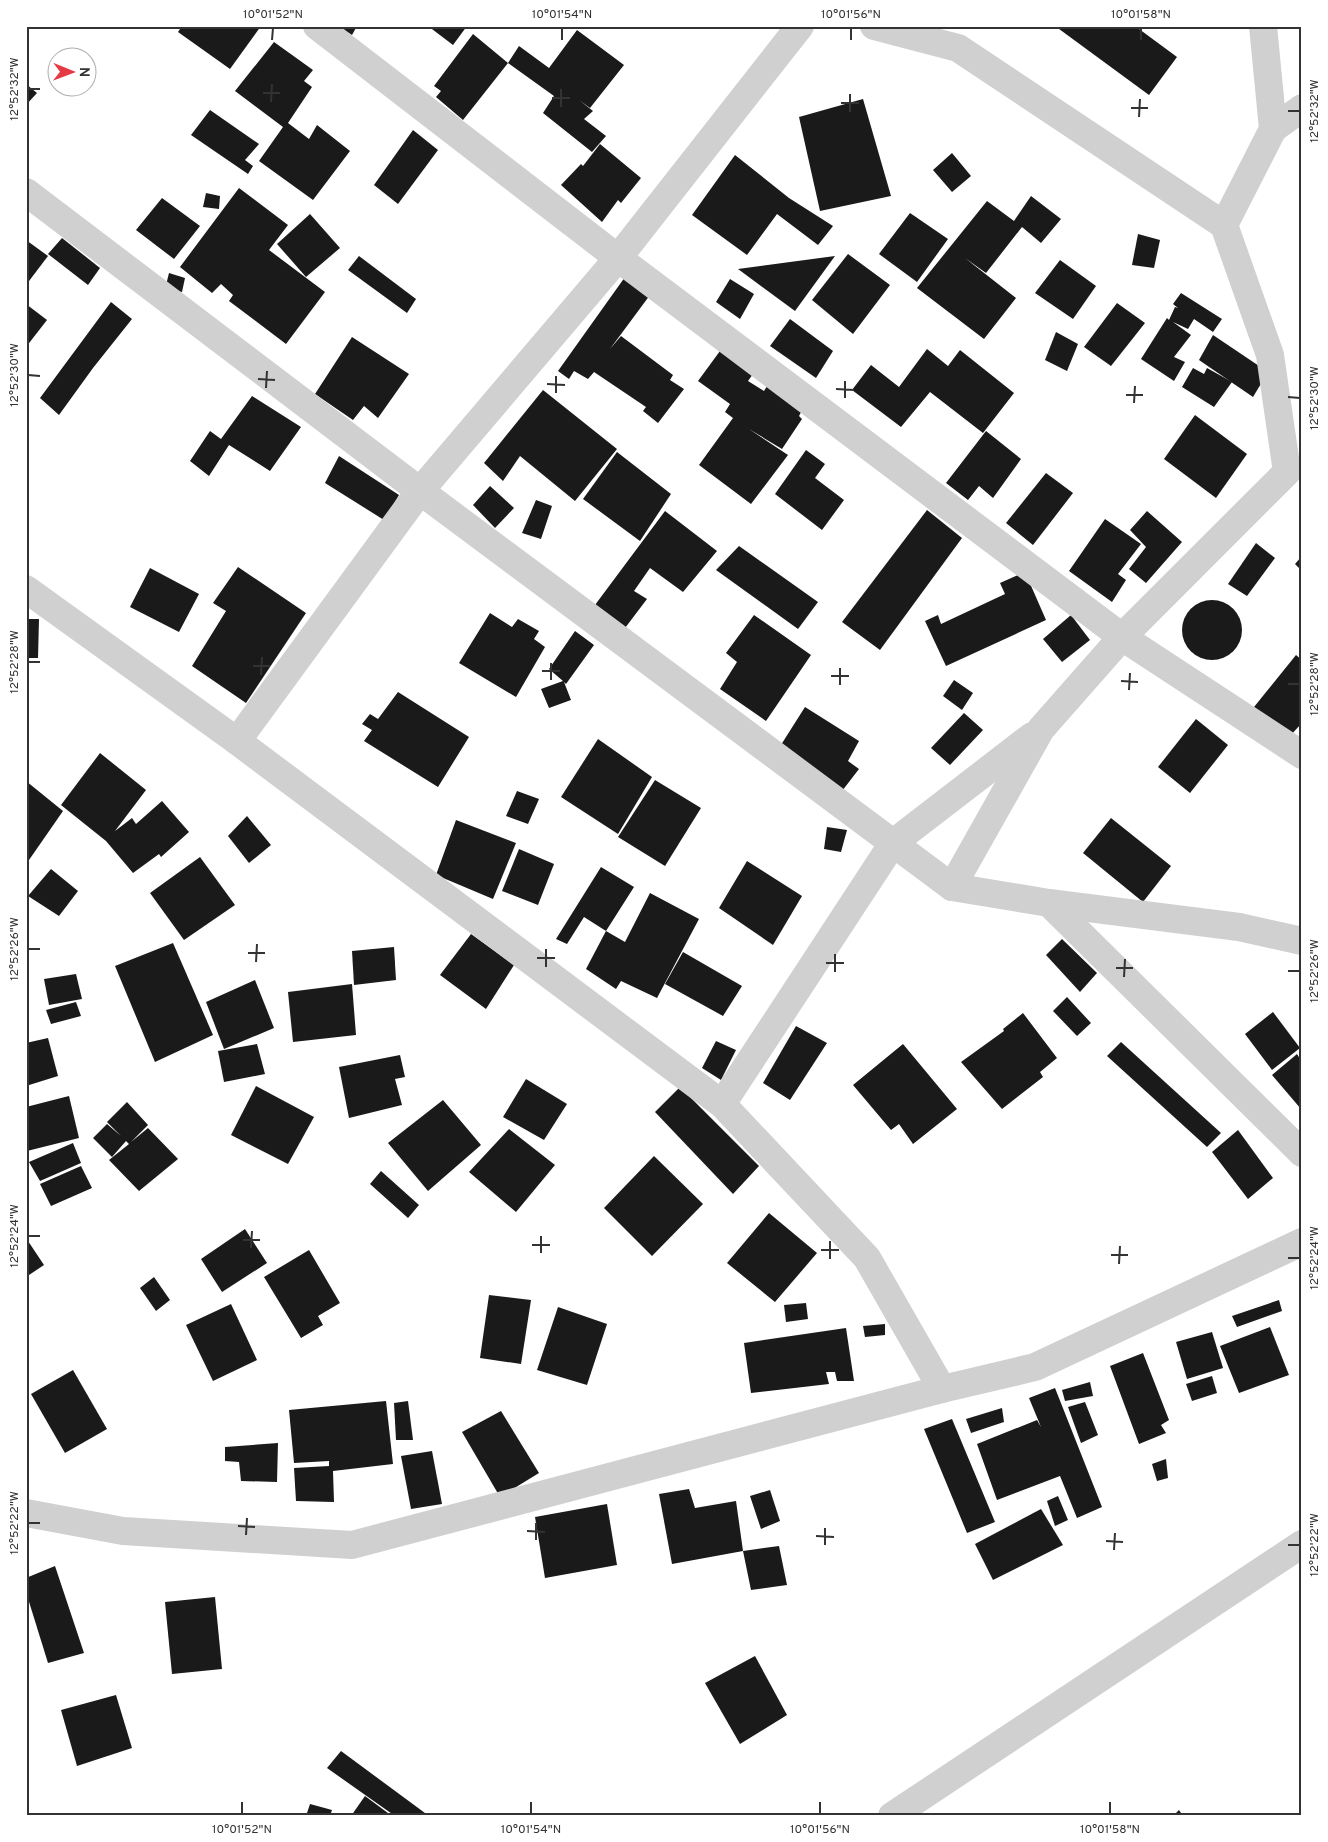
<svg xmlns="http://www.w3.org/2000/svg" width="1328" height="1842" viewBox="0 0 1328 1842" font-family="Overpass,sans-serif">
<rect width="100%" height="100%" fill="#fff"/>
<!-- building -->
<g fill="#1a1a1a">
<polygon points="182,26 261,26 230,69 178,32"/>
<polygon points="338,26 357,26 352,35"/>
<polygon points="428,26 467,26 453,45"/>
<polygon points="1055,26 1135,26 1177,57 1149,95"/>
<polygon points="577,30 624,65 590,108 579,100 593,111 584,119 606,136 592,152 543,113 554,96 508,63 463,120 436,97 441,91 434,86 473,34 508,63 519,46 549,68"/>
<polygon points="274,42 313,70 304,81 312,87 288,123 309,139 317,125 350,151 313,200 259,161 283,127 235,91"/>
<polygon points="26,84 37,93 26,105"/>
<polygon points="863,99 891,196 820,211 799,117"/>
<polygon points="210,110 259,144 245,160 253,166 248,174 191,135"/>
<polygon points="413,130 438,150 398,204 374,185"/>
<polygon points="600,144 641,178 621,203 618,200 602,222 561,185 581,164 583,166"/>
<polygon points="952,153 971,176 952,192 933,170"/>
<polygon points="735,155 789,198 833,226 818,245 777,214 747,255 692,215"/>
<polygon points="239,188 288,225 269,250 325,292 286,344 229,301 233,295 221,284 212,293 180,267"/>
<polygon points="206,193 220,196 219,209 203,207"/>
<polygon points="1031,196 1061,219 1041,243 1022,227 986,273 965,258 1016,298 984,339 917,288 987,201 1014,221"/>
<polygon points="162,198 200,226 174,259 136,230"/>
<polygon points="910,213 948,239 917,282 879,254"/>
<polygon points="310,214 340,248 306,277 277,244"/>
<polygon points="1138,234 1160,240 1154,268 1132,265"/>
<polygon points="62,238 100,268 88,285 48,254"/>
<polygon points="26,240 48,256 26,285"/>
<polygon points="848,254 890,285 853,334 812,300"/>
<polygon points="359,256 416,299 407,313 348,270"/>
<polygon points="835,256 795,311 738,269"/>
<polygon points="1060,260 1096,286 1073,319 1035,293"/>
<polygon points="169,273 185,278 182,292 165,289"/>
<polygon points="625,277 650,295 610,349 621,336 673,375 670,380 684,389 658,423 643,411 646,407 594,372 588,379 574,371 569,379 558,371"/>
<polygon points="730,279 754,294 740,319 716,302"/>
<polygon points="1181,293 1222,319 1213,332 1194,319 1188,329 1173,322 1191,335 1174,357 1185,362 1174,381 1141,359 1167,318 1169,320 1175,307 1178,308 1173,304"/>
<polygon points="111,302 132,319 93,368 59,415 40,398"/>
<polygon points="1117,303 1145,323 1111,366 1084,347"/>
<polygon points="26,304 47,320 26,347"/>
<polygon points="790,319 833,351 816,378 770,346"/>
<polygon points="1056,332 1078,344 1067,371 1045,360"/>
<polygon points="1213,335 1268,372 1253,397 1199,360"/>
<polygon points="352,337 409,374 378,418 364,406 353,420 315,394"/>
<polygon points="927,349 948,366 960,350 1014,393 983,433 930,392 901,427 852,390 871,365 899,387"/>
<polygon points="720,351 753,374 748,381 764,391 769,383 805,405 799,416 802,419 782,449 749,429 788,455 751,504 699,465 733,418 725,412 730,404 698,381"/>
<polygon points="1193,368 1204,374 1207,368 1232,382 1214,407 1182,387"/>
<polygon points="543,390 617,449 575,501 520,456 503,481 484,463"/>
<polygon points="252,396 301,427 270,471 229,445 209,476 190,461 210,431 221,439"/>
<polygon points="1195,415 1247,454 1216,498 1164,459"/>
<polygon points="986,431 1021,459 993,498 979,486 968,500 946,483"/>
<polygon points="806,450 825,464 815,478 844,500 822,530 775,494"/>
<polygon points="617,452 671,494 640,541 583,499"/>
<polygon points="339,456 399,495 384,520 325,483"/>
<polygon points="1046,473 1073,493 1033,545 1006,523"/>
<polygon points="490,486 514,508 495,528 473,505"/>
<polygon points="536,500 552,506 541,539 522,533"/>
<polygon points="927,510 962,538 880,650 842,622"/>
<polygon points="665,511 717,551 683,592 650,568 634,591 647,599 622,632 592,609"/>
<polygon points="1147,511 1182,542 1146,583 1129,569 1146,547 1130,530"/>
<polygon points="1105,519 1141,544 1118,574 1126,580 1112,602 1069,571"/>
<polygon points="1256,543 1275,558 1247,596 1228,584"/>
<polygon points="739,546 818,602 798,629 716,570"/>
<polygon points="1302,556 1302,571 1295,564"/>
<polygon points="238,567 306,613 246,703 192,666 226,611 213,603"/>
<polygon points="150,568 199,594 179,632 130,607"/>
<polygon points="1025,572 1046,620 946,666 925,621 938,615 941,624 1005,594 1000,583"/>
<circle cx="1212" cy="630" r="30"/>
<polygon points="490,613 512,627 518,619 539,631 534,639 545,647 516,697 459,663"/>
<polygon points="754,615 811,655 766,721 720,689 737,662 726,653"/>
<polygon points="1071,615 1090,640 1062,662 1043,639"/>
<polygon points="26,619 39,619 38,658 26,658"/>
<polygon points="575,631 594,645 566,684 564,682 571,700 549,708 541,689 563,681 549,669"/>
<polygon points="1296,655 1302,660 1302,723 1288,738 1254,707"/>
<polygon points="954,680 973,693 962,710 943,696"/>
<polygon points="398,692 469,737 438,787 364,741 372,730 362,724 370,714 378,719"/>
<polygon points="805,707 859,741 848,761 859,769 842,791 779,748"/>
<polygon points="964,713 983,730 950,765 931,748"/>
<polygon points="1196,719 1228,745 1190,793 1158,767"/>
<polygon points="598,739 652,777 618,834 561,797"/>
<polygon points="100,753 146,790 115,831 132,818 136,824 162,801 189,832 161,857 159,854 133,873 106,841 61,805"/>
<polygon points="655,780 701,808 665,866 618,837"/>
<polygon points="26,781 63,811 29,860 26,857"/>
<polygon points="517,791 539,799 528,824 506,816"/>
<polygon points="247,816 271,845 249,863 228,836"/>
<polygon points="1111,818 1171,866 1143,902 1083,853"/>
<polygon points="456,820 516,843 493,899 436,875"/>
<polygon points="827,827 847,830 841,852 824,849"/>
<polygon points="519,849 554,864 538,905 502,891"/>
<polygon points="200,857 235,905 184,940 150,893"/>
<polygon points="747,861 802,896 773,945 719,908"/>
<polygon points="601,867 634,887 606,931 584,917 567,944 556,939"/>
<polygon points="51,869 78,891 59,916 28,896"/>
<polygon points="650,893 699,919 657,998 621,981 616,989 586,969 606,931 625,942"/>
<polygon points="471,934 514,965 486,1009 440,975"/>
<polygon points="1062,939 1097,973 1080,992 1046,955"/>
<polygon points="173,943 213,1035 155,1062 115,966"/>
<polygon points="394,947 396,980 354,985 352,951"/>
<polygon points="683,952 742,986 723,1016 665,984"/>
<polygon points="76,974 82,999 49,1005 44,979"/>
<polygon points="255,980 274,1028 224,1049 206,1002"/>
<polygon points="352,984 356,1035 293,1042 288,992"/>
<polygon points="1067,997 1091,1023 1077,1036 1053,1011"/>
<polygon points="76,1002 81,1016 51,1024 46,1010"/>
<polygon points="1273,1012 1300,1048 1272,1070 1245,1034"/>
<polygon points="1023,1013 1057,1058 1040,1072 1043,1077 1002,1109 961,1062 1004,1031 1003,1029"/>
<polygon points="796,1026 827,1043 790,1100 763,1083"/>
<polygon points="48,1038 58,1076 26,1086 26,1043"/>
<polygon points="716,1041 736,1050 721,1080 702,1068"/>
<polygon points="1121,1042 1221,1133 1207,1147 1107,1056"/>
<polygon points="257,1044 265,1074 224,1082 218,1051"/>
<polygon points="903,1044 957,1109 913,1144 899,1124 891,1130 853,1085"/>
<polygon points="1297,1054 1302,1062 1301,1109 1272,1075"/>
<polygon points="400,1055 405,1077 395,1079 402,1105 349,1118 339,1067"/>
<polygon points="526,1079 567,1104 544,1140 503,1117"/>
<polygon points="256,1086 314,1117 288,1164 231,1135"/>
<polygon points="680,1087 759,1166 733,1194 655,1112"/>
<polygon points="69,1096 79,1138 27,1151 26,1107"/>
<polygon points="443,1100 481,1145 428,1191 388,1143"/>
<polygon points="127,1102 148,1125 131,1142 148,1128 178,1159 139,1191 109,1160 129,1144 126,1141 112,1157 93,1138 107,1124 121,1136 107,1122"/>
<polygon points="509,1129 555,1165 516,1212 469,1172"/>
<polygon points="1238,1130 1273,1178 1248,1199 1212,1152"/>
<polygon points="73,1143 81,1163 40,1181 29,1162"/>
<polygon points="654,1156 703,1204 652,1256 604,1208"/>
<polygon points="81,1166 92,1188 51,1206 40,1184"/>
<polygon points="381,1171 419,1205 408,1218 370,1184"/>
<polygon points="769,1213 817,1253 775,1302 727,1263"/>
<polygon points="245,1229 267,1263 222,1292 201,1259"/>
<polygon points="26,1238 44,1265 26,1277"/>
<polygon points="309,1250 340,1303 318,1316 323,1325 301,1338 264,1277"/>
<polygon points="154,1277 170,1300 156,1311 140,1288"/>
<polygon points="489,1295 531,1300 521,1364 480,1358"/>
<polygon points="1279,1300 1282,1311 1237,1327 1232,1316"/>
<polygon points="806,1303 808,1319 786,1322 784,1305"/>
<polygon points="231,1304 257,1360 213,1381 186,1325"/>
<polygon points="558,1307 607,1324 587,1385 537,1370"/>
<polygon points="885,1324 885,1335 865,1337 863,1326"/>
<polygon points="1270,1327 1289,1375 1239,1393 1220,1346"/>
<polygon points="846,1328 854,1381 837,1381 835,1372 826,1372 829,1384 751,1393 744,1343"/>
<polygon points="1212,1332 1223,1368 1187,1379 1176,1342"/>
<polygon points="1143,1353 1169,1420 1161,1425 1166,1433 1139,1444 1110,1366"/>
<polygon points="73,1370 107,1429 65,1453 31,1394"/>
<polygon points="1212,1376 1217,1393 1192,1401 1186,1384"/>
<polygon points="1090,1382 1093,1396 1065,1401 1062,1390"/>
<polygon points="1055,1388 1102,1507 1077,1518 1060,1476 997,1500 977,1444 1037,1420 1041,1427 1029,1398"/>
<polygon points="386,1401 393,1464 333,1471 334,1502 296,1501 294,1468 329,1466 329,1461 294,1463 289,1410"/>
<polygon points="408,1401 413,1440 396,1440 394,1403"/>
<polygon points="1085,1402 1098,1435 1081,1443 1068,1407"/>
<polygon points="1002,1408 1004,1422 971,1433 966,1419"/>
<polygon points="501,1411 539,1473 500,1497 462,1432"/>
<polygon points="952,1419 995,1522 967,1533 924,1429"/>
<polygon points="278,1443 277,1482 241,1481 239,1462 225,1461 225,1447"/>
<polygon points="432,1451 442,1504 411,1509 401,1456"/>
<polygon points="1166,1459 1168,1478 1157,1481 1152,1464"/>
<polygon points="689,1489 695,1508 736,1501 743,1551 672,1564 659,1494"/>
<polygon points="770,1490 780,1521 761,1529 750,1496"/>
<polygon points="1058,1496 1068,1520 1055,1526 1047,1501"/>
<polygon points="607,1504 617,1565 545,1578 535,1517"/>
<polygon points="1041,1509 1063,1545 993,1580 975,1544"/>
<polygon points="779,1546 787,1585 751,1590 743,1551"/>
<polygon points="55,1566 84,1653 48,1663 26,1592 26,1578"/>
<polygon points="215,1597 222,1669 172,1674 165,1602"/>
<polygon points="755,1656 787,1715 740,1744 705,1683"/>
<polygon points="116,1695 132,1748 77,1766 61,1710"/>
<polygon points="341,1751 429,1816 395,1816 327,1768"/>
<polygon points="365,1796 392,1816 351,1816"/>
<polygon points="310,1804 332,1810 330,1816 306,1816"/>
<polygon points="1179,1810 1183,1816 1173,1816"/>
</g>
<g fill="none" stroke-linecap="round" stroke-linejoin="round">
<!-- minor -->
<g stroke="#d0d0d0" stroke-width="28">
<polyline points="317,26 618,258 1122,637 1302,755"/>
<polyline points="874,26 958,48 1224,225"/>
<polyline points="1273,129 1302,108"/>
<polyline points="26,192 420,491 952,887 1049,903 1239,927 1302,941"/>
<polyline points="26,589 237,741 722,1104 867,1258 942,1389"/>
<polyline points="237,741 420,491 618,258 800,26"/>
<polyline points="952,887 1041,729 1122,637 1287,472 1270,355 1224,225 1273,129 1263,26"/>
<polyline points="1049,903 1302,1153"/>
<polyline points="722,1104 893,843 1032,736"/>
<polyline points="26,1513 123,1531 352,1545 942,1389 1035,1367 1302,1242"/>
<polyline points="892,1816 1302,1544"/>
</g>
</g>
<!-- ticks -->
<path fill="none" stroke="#333" stroke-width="2" d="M272,40L273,28M562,40V28M851,40V28M1141,40V28M28,89H40M263,93H280M552,98H570M271,102L272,84M841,103H859M561,107V89M1131,108H1148M1288,111H1300M850,112V94M1139,117L1140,99M28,375L40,376M258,379L275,380M547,384L565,385M266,388L267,371M836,389L854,390M556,393V376M1126,395H1143M1288,397L1300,398M845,398V381M1134,403L1135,386M28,662H40M253,666H270M542,671H560M261,675L262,657M831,676H849M551,680V663M1121,681L1138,682M1288,684H1300M840,685V668M1129,690L1130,673M28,949H40M248,953H265M537,958H555M256,962L257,944M826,963H844M546,967V949M1116,968H1133M1288,971H1300M835,972V954M1124,977L1125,959M28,1236H40M243,1240H260M532,1245H550M251,1248L252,1231M821,1250H839M541,1253V1236M1111,1255H1128M1288,1258H1300M830,1259V1241M1119,1264L1120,1246M28,1523H40M238,1526L255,1527M527,1531L545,1532M246,1535L247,1518M816,1536L834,1537M536,1540V1523M1106,1541L1123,1542M825,1545V1528M1288,1545H1300M1114,1550L1115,1533M242,1814V1802M531,1814V1802M820,1814V1802M1110,1814V1802"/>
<!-- border -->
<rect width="1328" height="1842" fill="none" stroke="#ffffff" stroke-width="55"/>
<!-- north arrow -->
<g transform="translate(72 72) rotate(91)"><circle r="24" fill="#ffffff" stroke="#adadad"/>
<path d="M0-4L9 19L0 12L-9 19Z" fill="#e63946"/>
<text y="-8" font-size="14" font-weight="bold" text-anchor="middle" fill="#333333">N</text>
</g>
<rect x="28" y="28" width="1272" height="1786" fill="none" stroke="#333" stroke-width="2"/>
<g font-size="12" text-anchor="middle" fill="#333">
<text x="273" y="18">10°01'52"N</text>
<text x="562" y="18">10°01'54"N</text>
<text x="851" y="18">10°01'56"N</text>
<text x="1141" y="18">10°01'58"N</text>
<text transform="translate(14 89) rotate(-90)" y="4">12°52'32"W</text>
<text transform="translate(1314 111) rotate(-90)" y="4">12°52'32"W</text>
<text transform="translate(14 375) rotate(-90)" y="4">12°52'30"W</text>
<text transform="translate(1314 398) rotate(-90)" y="4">12°52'30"W</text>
<text transform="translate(14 662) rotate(-90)" y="4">12°52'28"W</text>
<text transform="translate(1314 684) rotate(-90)" y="4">12°52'28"W</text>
<text transform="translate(14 949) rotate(-90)" y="4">12°52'26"W</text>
<text transform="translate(1314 971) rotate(-90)" y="4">12°52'26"W</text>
<text transform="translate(14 1236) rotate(-90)" y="4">12°52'24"W</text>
<text transform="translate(1314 1258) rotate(-90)" y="4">12°52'24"W</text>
<text transform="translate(14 1523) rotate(-90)" y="4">12°52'22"W</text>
<text transform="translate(1314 1545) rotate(-90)" y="4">12°52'22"W</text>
<text x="242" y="1833">10°01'52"N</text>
<text x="531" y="1833">10°01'54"N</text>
<text x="820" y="1833">10°01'56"N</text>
<text x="1110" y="1833">10°01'58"N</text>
</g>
</svg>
